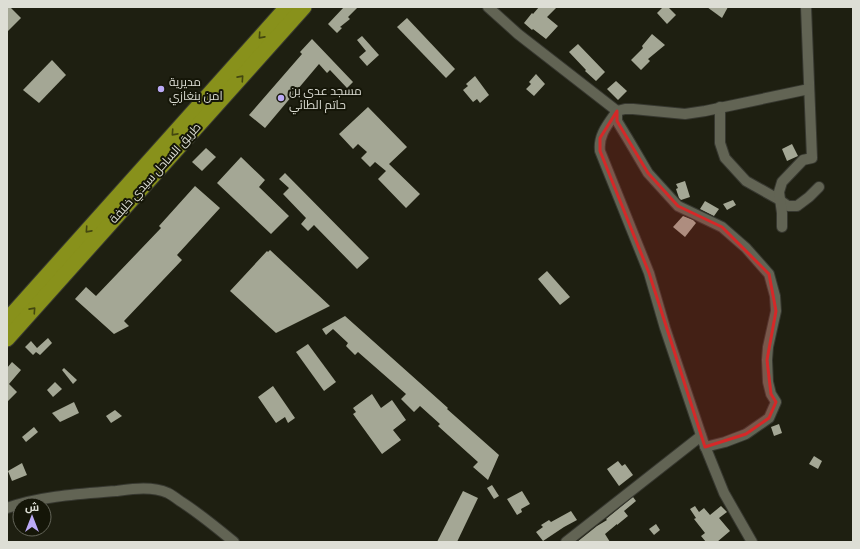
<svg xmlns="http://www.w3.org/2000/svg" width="860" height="549" viewBox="0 0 860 549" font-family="Georgia,Cairo,serif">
<rect width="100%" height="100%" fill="#1e1f11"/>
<!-- building -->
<g fill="#a4a795">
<polygon points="7,7 10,7 21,18 7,32"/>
<polygon points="344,7 358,7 348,17 350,19 340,27 342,28 337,33 328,24"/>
<polygon points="539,7 557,7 547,17 558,26 546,39 533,29 532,30 524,23 532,13 533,14"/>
<polygon points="663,7 668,7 676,15 667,24 657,13"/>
<polygon points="707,7 728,7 722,18"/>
<polygon points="407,18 455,69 446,78 397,27"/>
<polygon points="652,34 665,45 648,59 650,61 641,70 631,60 643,48 642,46"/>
<polygon points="362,36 379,55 367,66 359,57 366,51 357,40"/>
<polygon points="312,39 353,82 347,88 330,70 327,73 319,64 265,128 249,115 302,54 300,52"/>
<polygon points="578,44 605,72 596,81 585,71 586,70 569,52"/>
<polygon points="52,60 66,75 39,103 23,90"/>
<polygon points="536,74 545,84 534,96 526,89 531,84 529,82"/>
<polygon points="475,76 489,95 480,103 477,99 473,102 463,90 468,86 466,84"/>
<polygon points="616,81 627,91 618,100 607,89"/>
<polygon points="368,107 407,147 389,164 420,194 406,208 378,179 386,171 375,162 370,167 361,158 367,152 358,144 353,149 339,134"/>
<polygon points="792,144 798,156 787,161 782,149"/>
<polygon points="206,148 216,157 202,171 192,162"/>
<polygon points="241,157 265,180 259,187 289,216 271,234 217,183"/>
<polygon points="285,173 369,258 357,269 314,225 308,231 301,224 306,218 283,194 289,188 279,179"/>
<polygon points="685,181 690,197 681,200 679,198 676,189 678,188 676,184"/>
<polygon points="195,186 220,208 177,255 182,260 124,321 129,326 114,334 75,299 86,287 96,296 161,228 159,226"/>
<polygon points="733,200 736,205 727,210 723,204"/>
<polygon points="705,201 719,209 714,216 700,209"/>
<polygon points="683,216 693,220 696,223 685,237 673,227"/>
<polygon points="270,250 330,306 276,333 230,291 267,251 268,252"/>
<polygon points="547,271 570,297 560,305 538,279"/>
<polygon points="345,316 448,408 447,409 499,455 488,480 473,467 478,462 438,426 440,424 420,406 414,412 401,399 406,394 358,352 355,355 346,346 348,343 333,329 326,335 322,329"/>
<polygon points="48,338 52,343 40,355 36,352 33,355 25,347 31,341 37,348"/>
<polygon points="308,344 336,382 324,391 296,352"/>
<polygon points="12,362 21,370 9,384 17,392 7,402 7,368"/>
<polygon points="64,368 77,380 73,384 62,370"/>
<polygon points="55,382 62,389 53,397 47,390"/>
<polygon points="273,386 295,418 288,423 285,417 276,423 258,397"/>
<polygon points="372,394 381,408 392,400 406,420 393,430 401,440 382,454 353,414 356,412 353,408"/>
<polygon points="74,402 79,413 60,422 52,413"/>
<polygon points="115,410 122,416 111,423 106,416"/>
<polygon points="779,424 782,433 774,436 771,427"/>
<polygon points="34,427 38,432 26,442 22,437"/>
<polygon points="814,456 822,461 818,469 809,464"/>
<polygon points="618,461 622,466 625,464 633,475 619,486 607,469"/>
<polygon points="22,463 27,475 12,481 8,471"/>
<polygon points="492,485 499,496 494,499 487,488"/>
<polygon points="463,491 478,498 457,542 437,542"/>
<polygon points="522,491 530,504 521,509 522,512 517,515 507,499"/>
<polygon points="633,497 636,501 624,511 628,516 617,525 617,524 605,534 610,542 577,542 597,526 607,520 606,519"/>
<polygon points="695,506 699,512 704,508 710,515 721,506 727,512 719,518 730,531 717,542 706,542 701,536 705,533 694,519 696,518 690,509"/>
<polygon points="571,511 577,520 564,527 543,541 536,532 543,527 541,525 549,520 551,522"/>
<polygon points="656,524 660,530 654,535 649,529"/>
</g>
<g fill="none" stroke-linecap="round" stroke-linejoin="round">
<defs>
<g id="minor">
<polyline points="488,7 518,34 617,111"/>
<polyline points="720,107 720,143 725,158 746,181 778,199 788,206 797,206 809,197 819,187"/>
<polyline points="617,111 617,121 628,139 648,173 678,206 722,227 746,248 769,274 775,296 776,311 768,347 767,360 768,382 771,394 776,402 769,418 746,434 725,442 705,447"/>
<polyline points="782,227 782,213 779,192 782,182 803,160 812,158 806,7"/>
<path d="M7,508C42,496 79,494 116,491C132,489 152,486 168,493C172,495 176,498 180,501C199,513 217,528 234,542"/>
<polyline points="566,542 701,436"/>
<path d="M752,542L724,493L703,441L665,328L649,273L600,151C598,135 608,124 617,111L625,109H633L685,114L705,111L809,89"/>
</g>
<g id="highway">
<polyline points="7,320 287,7"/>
<polyline points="7,339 304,7"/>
</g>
</defs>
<!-- minor casing -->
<use href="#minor" stroke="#373830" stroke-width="12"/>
<!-- highway casing -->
<use href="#highway" stroke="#373830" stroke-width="17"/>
<!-- minor -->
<use href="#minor" stroke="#626454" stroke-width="10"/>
<!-- highway -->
<use href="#highway" stroke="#88911b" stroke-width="15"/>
</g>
<!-- one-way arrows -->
<defs><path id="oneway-chevron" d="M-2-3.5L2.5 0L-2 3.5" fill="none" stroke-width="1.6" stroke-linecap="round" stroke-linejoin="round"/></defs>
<g stroke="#434710">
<use href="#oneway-chevron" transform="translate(261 36) rotate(132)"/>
<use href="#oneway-chevron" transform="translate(241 78) rotate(-48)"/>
<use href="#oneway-chevron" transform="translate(174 133) rotate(132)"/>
<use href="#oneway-chevron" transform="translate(88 230) rotate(132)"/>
<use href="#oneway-chevron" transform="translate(33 310) rotate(-48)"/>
</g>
<!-- marked area -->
<path fill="#d62828" fill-opacity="0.2" stroke="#d62828" stroke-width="3" stroke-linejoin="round" d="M617,111V121L648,173L678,206L722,227L769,274L776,311L767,360L771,394L776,402L769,418L746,434L705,447L649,273L600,151V138Z"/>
<!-- markers -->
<g fill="#bbaaf6" stroke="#151608" stroke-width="1.5">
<circle cx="161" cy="89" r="4"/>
<circle cx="281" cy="98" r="4"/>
</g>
<g text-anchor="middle" stroke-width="4" stroke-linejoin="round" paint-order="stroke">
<!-- poi labels -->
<g font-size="12" fill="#ddded5" stroke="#151608" text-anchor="start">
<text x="169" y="86">مديرية<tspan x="169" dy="14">امن بنغازي</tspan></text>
<text x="289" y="95">مسجد عدي بن<tspan x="289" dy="14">حاتم الطائي</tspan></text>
</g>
<!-- street labels -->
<g font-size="12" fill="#ddded5" stroke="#151608">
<text transform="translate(155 173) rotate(-48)" y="4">طريق الساحل سيدي خليفة</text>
</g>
</g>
<!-- border -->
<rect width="860" height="549" fill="none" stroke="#ddded5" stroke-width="16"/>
<!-- north arrow -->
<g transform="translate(32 517)"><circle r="19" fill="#151608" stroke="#65665a"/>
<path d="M0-3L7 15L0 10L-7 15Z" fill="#bbaaf6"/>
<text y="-6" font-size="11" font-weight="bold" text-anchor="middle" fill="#ddded5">ش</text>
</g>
</svg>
